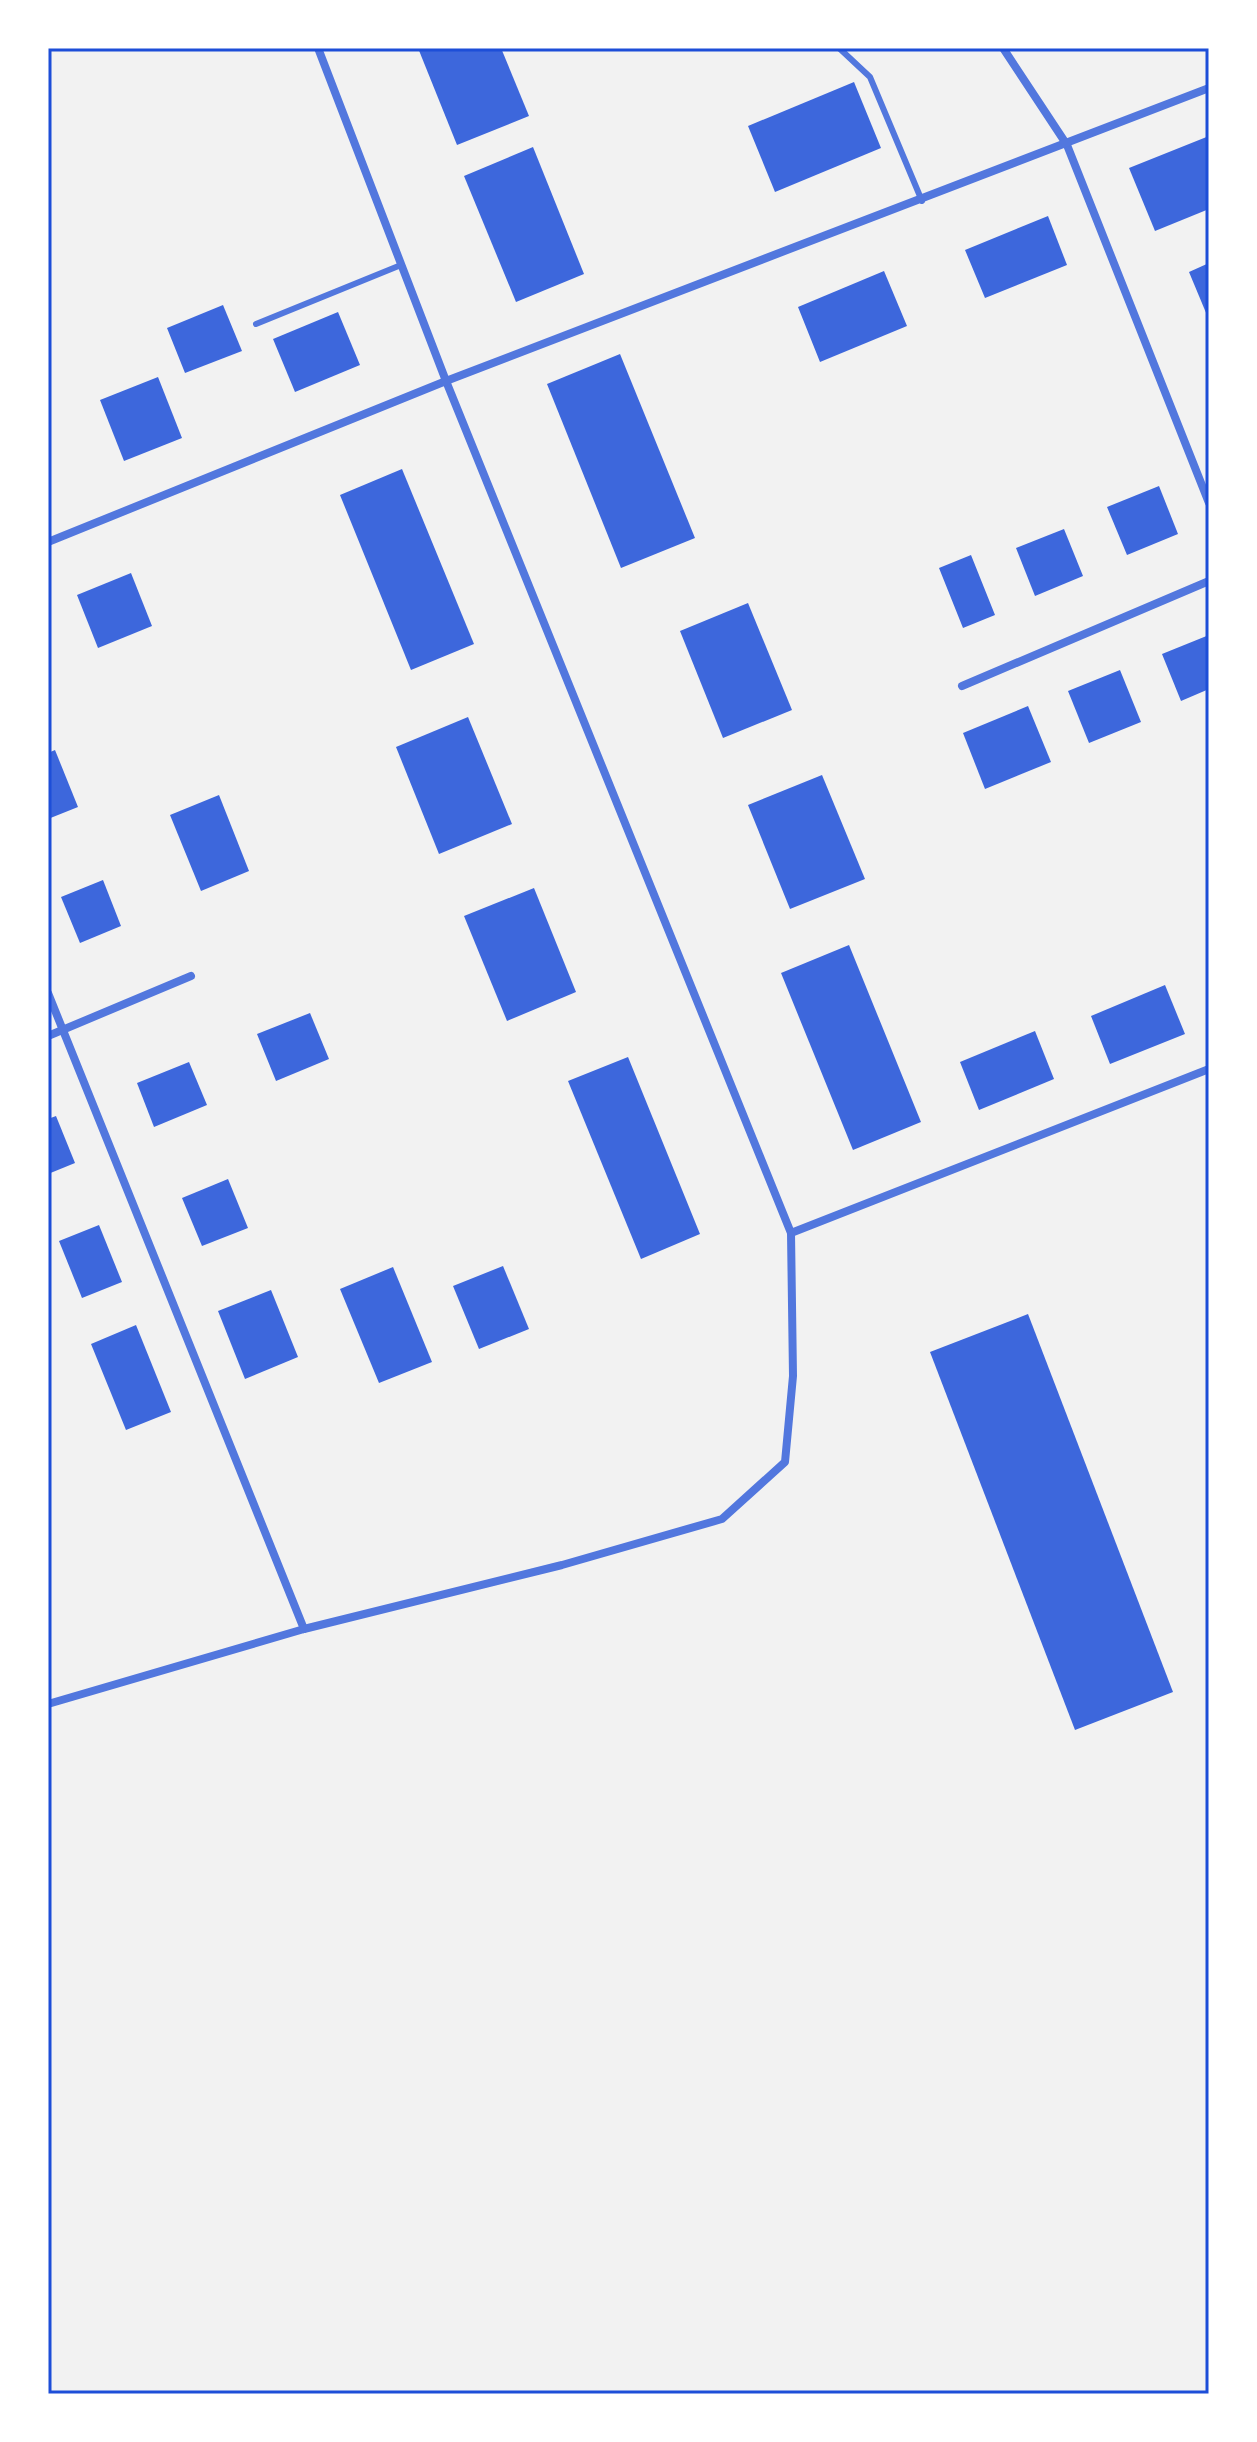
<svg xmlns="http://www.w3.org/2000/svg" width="1257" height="2442" viewBox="0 0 1257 2442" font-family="'Open Sans',sans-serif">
<rect width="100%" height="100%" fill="#f2f2f2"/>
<!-- building -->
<g fill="#3d67dc">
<polygon points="418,48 501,48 529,116 457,145"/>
<polygon points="854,82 881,148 775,192 748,126"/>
<polygon points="1209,136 1209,209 1155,231 1129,168"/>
<polygon points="533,147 584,274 516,302 464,176"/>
<polygon points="1048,216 1067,265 985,298 965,250"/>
<polygon points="1209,263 1209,320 1189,272"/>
<polygon points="884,271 907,326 820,362 798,307"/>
<polygon points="223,305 242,351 185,373 167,328"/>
<polygon points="338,312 360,365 295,392 273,339"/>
<polygon points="620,354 695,538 621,568 547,384"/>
<polygon points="158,377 182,438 124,461 100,400"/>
<polygon points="402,469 474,644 411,670 340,495"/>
<polygon points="1159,486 1178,534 1127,555 1107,507"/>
<polygon points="1064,529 1083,576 1035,596 1016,548"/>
<polygon points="971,555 995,615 963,628 939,568"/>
<polygon points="131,573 152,626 98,648 77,595"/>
<polygon points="748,603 792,710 723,738 680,631"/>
<polygon points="1209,635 1209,689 1181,701 1162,654"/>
<polygon points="1120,670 1141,722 1089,743 1068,691"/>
<polygon points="1028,706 1051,762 985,789 963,733"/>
<polygon points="468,717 512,824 439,854 396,747"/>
<polygon points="55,750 78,807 48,819 48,753"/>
<polygon points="822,775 865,879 790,909 748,805"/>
<polygon points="219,795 249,871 201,891 170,815"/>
<polygon points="103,880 121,926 80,943 61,897"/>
<polygon points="534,888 576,992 507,1021 464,916"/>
<polygon points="849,945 921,1122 853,1150 781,973"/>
<polygon points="1165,985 1185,1034 1110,1064 1091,1016"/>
<polygon points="310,1013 329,1059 276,1081 257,1034"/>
<polygon points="1035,1031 1054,1079 979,1110 960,1062"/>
<polygon points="628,1057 700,1234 641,1259 568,1081"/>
<polygon points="189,1062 207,1105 154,1127 137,1083"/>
<polygon points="56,1116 75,1163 48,1174 48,1119"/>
<polygon points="228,1179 248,1228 202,1246 182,1198"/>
<polygon points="99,1225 122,1282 82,1298 59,1241"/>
<polygon points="503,1266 529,1329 479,1349 453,1286"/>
<polygon points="393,1267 432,1362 379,1383 340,1289"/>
<polygon points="271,1290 298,1357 245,1379 218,1311"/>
<polygon points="1028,1314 1173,1692 1075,1730 930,1352"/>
<polygon points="136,1325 171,1412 126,1430 91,1344"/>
</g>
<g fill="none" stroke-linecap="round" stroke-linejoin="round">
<!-- service -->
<g stroke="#5277de" stroke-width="6">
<polyline points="839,48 870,77 922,201"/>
<polyline points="256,324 401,265"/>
</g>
<!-- minor -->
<g stroke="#5277de" stroke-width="8">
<polyline points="318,48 446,381 791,1233"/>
<polyline points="1003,48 1067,145 1209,503"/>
<polyline points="48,542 446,381 1209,88"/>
<polyline points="962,686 1209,581"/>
<polyline points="48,993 304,1629"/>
<polyline points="48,1036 191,976"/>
<polyline points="48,1704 304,1629 562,1565 722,1519 785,1462 793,1376 791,1233 1209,1069"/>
</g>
</g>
<!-- border -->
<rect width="1257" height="2442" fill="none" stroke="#ffffff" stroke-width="100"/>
<rect x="50" y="50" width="1157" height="2342" fill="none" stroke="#1d4ed8" stroke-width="3"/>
</svg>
